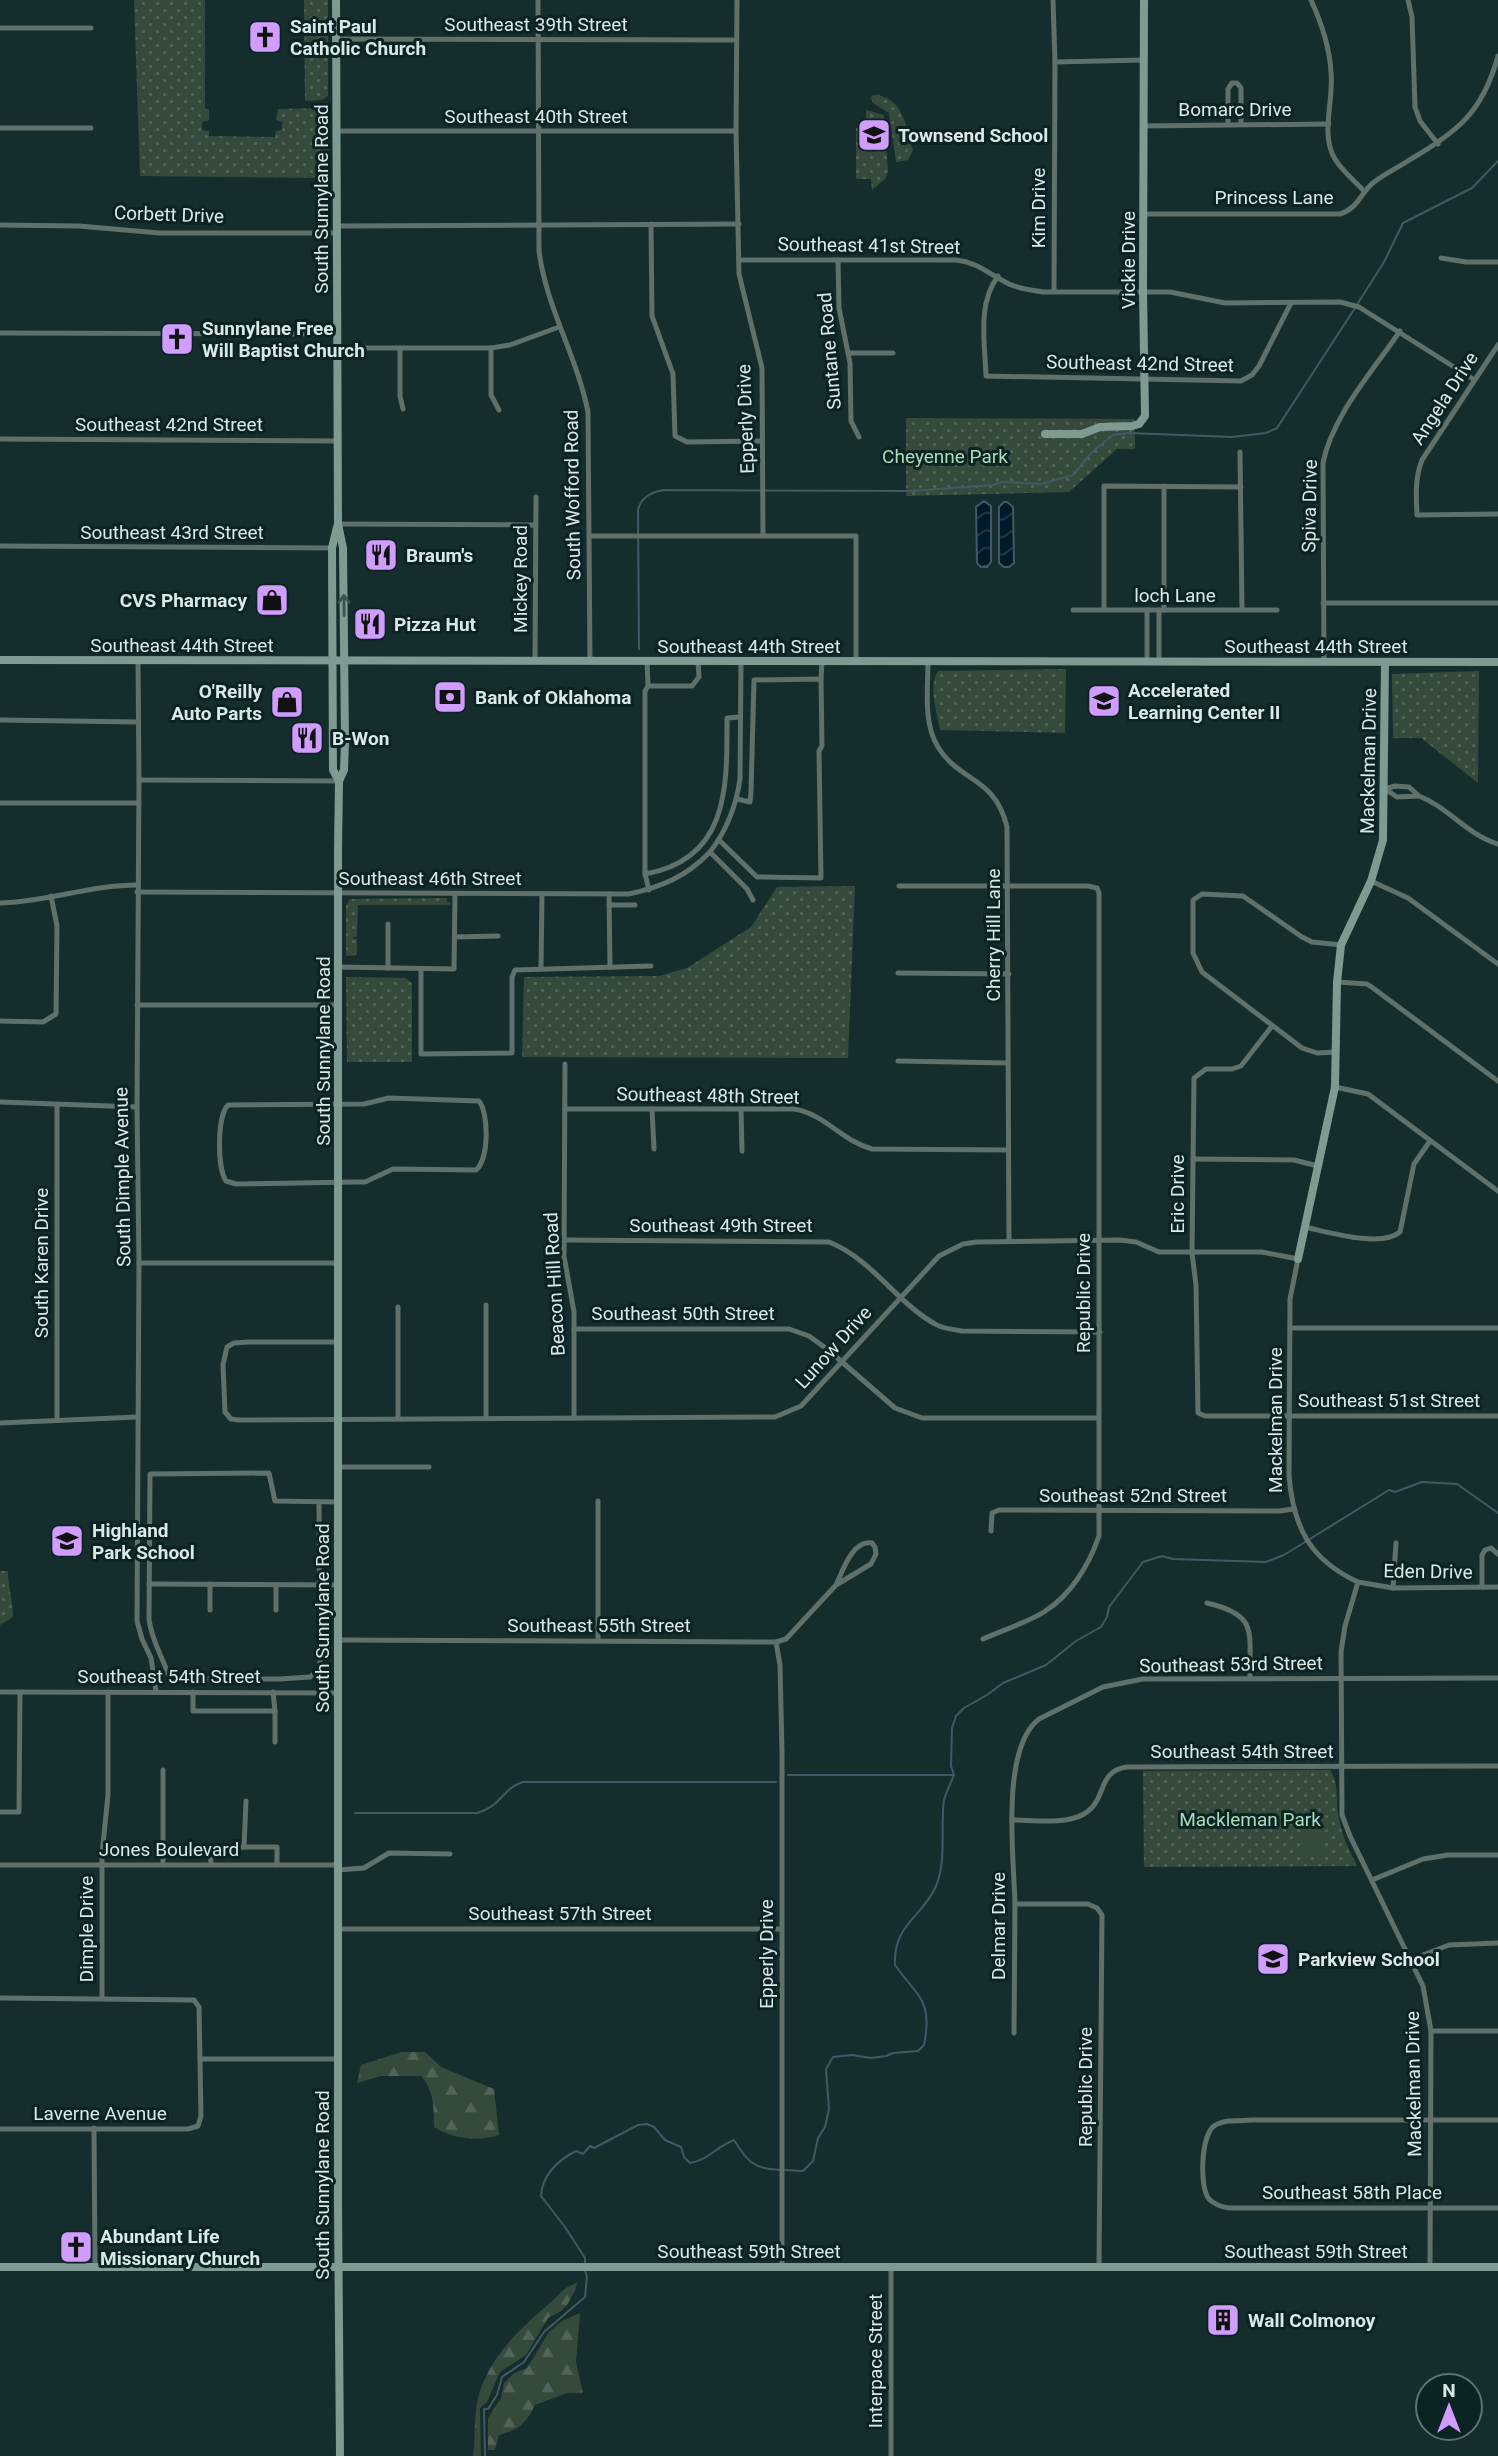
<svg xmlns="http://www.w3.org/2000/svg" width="1498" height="2456" viewBox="0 0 1498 2456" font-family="Roboto,sans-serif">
<defs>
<pattern id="green-dots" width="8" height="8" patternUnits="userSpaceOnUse" patternTransform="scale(1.75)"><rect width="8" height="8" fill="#364a3c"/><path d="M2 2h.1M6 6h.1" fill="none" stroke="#526458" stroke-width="1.8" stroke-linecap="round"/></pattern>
<pattern id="forest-firs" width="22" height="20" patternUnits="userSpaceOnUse" patternTransform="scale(1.75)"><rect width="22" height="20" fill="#364a3c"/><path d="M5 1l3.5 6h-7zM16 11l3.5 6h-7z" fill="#526458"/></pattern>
<pattern id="water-waves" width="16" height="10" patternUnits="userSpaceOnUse" patternTransform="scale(1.75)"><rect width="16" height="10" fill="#011a2b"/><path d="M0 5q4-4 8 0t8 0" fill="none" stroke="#253b4a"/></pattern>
</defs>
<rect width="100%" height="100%" fill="#162d2e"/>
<!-- green -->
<g fill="url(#green-dots)">
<polygon points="134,0 205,0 205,109 209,110 209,120 202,122 202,130 209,131 209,136 275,137 276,131 282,130 282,122 276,120 278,109 325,108 328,115 329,178 140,176"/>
<polygon points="304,0 328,0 328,96 322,100 305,101"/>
<path d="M873,95C903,95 906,127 913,150L908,160L896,162L889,113L873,103L871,98Z"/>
<polygon points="866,110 884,115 888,172 885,179 872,190 871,179 856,179 856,128 866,128"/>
<polygon points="906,418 1135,419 1135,449 1117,449 1069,492 906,496"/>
<path d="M1066,669L1065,733L940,730C937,713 928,686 938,671Z"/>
<polygon points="1479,671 1479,685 1478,783 1421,738 1393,738 1392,674"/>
<polygon points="855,886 848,1058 522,1057 524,977 659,976 687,968 751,927 777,887"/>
<polygon points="447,898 447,902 451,902 449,905 358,905 357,936 352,938 357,939 357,955 346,956 346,906 350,899"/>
<polygon points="346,977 406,978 412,983 412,1062 347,1062"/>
<path d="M0,1571H8C8,1588 13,1600 13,1617L0,1625Z"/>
<path d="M1330,1770C1340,1784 1335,1803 1339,1819C1342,1836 1350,1851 1357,1866L1144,1867L1143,1771Z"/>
</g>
<!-- forest -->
<g fill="url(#forest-firs)">
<path d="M402,2052H425L441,2067L494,2089L499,2135C478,2142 453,2139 434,2127C434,2109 434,2090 421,2076H381L357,2083L361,2065Z"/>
<path d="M577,2283L575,2291L567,2305L561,2311L548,2318L526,2355L500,2372L487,2402L480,2408L481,2456H473C476,2435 473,2410 480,2391C493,2353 522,2327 551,2302C562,2293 562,2288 577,2283Z"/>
<path d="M580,2313L576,2362L583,2393H567L535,2405C526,2424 518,2430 499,2435L495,2450H488V2418L501,2398L504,2383L514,2373L527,2368L549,2332L562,2321Z"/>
</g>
<!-- pitch -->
<rect fill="#364a3c" x="1304" y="1819" width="18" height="37"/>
<!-- water -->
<g fill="url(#water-waves)" stroke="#425864" stroke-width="2">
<polygon points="984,501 991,506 991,562 987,567 981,567 977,563 976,507"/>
<polygon points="1004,502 1007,502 1013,507 1014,563 1009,567 1004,567 999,563 999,507"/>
</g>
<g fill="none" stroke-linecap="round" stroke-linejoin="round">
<!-- stream -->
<g stroke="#425864" stroke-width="2">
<polyline points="1358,303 1384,262 1403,223 1472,188 1498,161"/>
<path d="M639,649L638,510C641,497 651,492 664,490L911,491L993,485L1002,482L1041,484L1073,475L1092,452L1113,435L1129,433L1232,437L1266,433L1277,428L1355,308"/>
<polyline points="788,1775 953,1775"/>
<path d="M355,1813H477C502,1806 501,1789 523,1782H776"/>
<path d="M785,2170L803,2171L813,2161L818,2138L825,2127L829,2109L826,2069L833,2057L852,2055L871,2058L886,2056L893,2053L918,2051L924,2045C933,1999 918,1998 895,1965C893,1924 923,1917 936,1886C947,1860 940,1828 944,1800C946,1792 951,1783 954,1775L951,1766L952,1728L956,1716L964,1708L987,1695L1003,1683L1046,1665L1076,1641L1101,1627L1107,1617L1109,1607L1143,1562L1162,1556L1173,1559L1266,1562L1284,1555L1389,1490L1395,1492L1422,1482L1457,1484L1498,1513"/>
<path d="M585,2264V2258L565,2227L541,2196C542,2175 558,2160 576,2151L583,2154L590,2146L594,2148L638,2125L647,2124L654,2127L665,2140L681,2147L684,2157L690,2163C707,2161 717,2146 734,2140C747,2161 753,2169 780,2170"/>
<polyline points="485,2456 484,2409 488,2409 497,2395 502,2377 524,2362 544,2332 585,2297 587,2277 585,2270"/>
</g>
<!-- street -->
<g stroke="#60716c" stroke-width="5">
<path d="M538,0L539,251C546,307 577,356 588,412L590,661"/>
<polyline points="737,0 736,131 739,274 762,368 763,536"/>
<polyline points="1053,0 1055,62 1054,291"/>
<path d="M1311,0C1321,22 1330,49 1331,73C1334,100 1320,135 1335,159C1342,171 1355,181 1364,191"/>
<polyline points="1408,0 1412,17 1415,107 1420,121 1438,144"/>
<polyline points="0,28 91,28"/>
<polyline points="336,39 736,40"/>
<polyline points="1055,62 1143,60"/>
<polyline points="1228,124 1228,89 1232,83 1237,83 1241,88 1241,124"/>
<polyline points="1143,126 1329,124"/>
<polyline points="0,128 91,128"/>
<polyline points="336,131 736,131"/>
<path d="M1144,214H1340C1359,208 1360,193 1374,182C1386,173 1399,167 1411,159C1459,131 1483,111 1498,56"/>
<polyline points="651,224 652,316 673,374 675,436 687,442 762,441"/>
<polyline points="0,225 79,226 159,233 337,233"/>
<polyline points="337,226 739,224"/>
<polyline points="1441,258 1466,262 1498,262"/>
<path d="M739,260H956C978,262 990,275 1009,284C1020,289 1031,290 1043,292H1170L1225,303L1340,302L1359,307L1473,379"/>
<polyline points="838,260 839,308 850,363 851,421 859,437"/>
<path d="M998,276C977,304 985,343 986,376L1241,381L1252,375L1259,366L1291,303"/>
<polyline points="0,333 337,334"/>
<path d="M1498,345L1422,460C1415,478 1416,495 1417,515L1498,514"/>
<polyline points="337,348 491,348 510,345 559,327"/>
<polyline points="400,348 400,396 403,409"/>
<polyline points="491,348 491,395 499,410"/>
<polyline points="849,353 893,353"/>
<polyline points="0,439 338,441"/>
<polyline points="1240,452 1242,610"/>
<polyline points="1164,486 1164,610"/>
<polyline points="338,524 536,525"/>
<polyline points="590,536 856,536 856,661"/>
<polyline points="0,546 333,548"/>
<polyline points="1323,603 1498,603"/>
<polyline points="1073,610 1277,610"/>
<polyline points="1104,610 1104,486 1241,487"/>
<polyline points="1159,610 1159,662"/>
<polyline points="138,660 139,780 137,1107 139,1263 137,1621 142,1639 151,1658 156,1691"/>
<polyline points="535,661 536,497"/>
<polyline points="647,661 648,686 692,686 699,677 698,661"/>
<path d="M928,661C928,689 923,723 938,747C960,783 995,776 1007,827L1009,1240"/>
<path d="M741,662L740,779C736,807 727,830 710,852L747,889L753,900"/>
<polyline points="1147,662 1147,610"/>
<path d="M1324,662L1323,463C1332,416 1373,371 1400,331"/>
<polyline points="821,679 822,661"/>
<polyline points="0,720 138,722"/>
<polyline points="139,780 339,781"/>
<polygon points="1395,786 1409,787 1419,796 1397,797 1385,789"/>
<path d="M1419,796C1448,807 1467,835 1498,844"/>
<polyline points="0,803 138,803"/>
<polyline points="719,840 757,877 821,878 819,751 822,746 821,679 754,680 751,792 750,802 737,799"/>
<polyline points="645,874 645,691 648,686"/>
<polyline points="1371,881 1408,898 1498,964"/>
<path d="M899,886H1088L1097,888L1099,893V1536C1089,1565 1071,1595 1044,1612C1026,1623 1003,1630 983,1639"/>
<path d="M649,890L645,874C730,859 727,785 727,718L740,717"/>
<path d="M137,892L629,894C661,887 686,877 710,852"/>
<polyline points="609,894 610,967"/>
<path d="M0,903C46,902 91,885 137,885"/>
<polyline points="609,905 635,905"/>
<polyline points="455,937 498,936"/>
<polyline points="338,967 454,969 455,894"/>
<polyline points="388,968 388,924"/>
<polyline points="541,968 542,894"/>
<polyline points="421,969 421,1054 512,1053 512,977 515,970 651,966"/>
<polyline points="898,973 1009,974"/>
<polyline points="1337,982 1367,984 1373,988 1498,1081"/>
<polyline points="137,1005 338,1005"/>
<polyline points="0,1021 43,1022 56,1014 57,926 51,896"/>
<polyline points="1272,1026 1241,1066 1232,1069 1206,1069 1194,1078 1192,1253 1196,1285 1198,1413 1205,1416 1498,1416"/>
<polyline points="1336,1052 1317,1053 1302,1048 1202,972 1193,953 1193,900 1202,894 1243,896 1302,937 1312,942 1341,945"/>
<polyline points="898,1061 1008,1063"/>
<polyline points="565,1064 564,1256 574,1312 574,1418"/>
<polyline points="1335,1087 1368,1094 1498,1191"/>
<path d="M389,1098L479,1101C489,1113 489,1160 476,1170L393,1169L365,1182H355L236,1184L226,1181C217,1167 217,1116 228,1105L364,1104Z"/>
<polyline points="0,1102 137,1107"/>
<path d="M565,1109H794C825,1114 842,1141 872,1149L1008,1150"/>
<polyline points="652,1109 654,1149"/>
<polyline points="741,1109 742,1151"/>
<polyline points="1193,1159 1294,1160 1318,1166"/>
<path d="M1305,1227C1328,1232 1381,1248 1400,1232L1414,1164L1430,1141"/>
<path d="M565,1240L829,1242C872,1259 896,1302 935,1324C943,1329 953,1329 962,1331L1100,1332"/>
<polyline points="139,1263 338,1263"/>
<polyline points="486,1305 486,1418"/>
<polyline points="1290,1328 1498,1328"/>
<polyline points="574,1329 789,1329 809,1336 827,1349 895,1408 922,1418 1098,1418"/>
<path d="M338,1342H248L234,1343L227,1347L223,1365L225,1412L231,1419L238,1420L775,1417L801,1406L939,1256L963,1244L977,1242L1120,1240L1136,1242L1159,1252H1262L1298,1259L1290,1299L1289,1475C1293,1527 1310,1560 1358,1582L1345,1626L1341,1652L1342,1815L1350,1836L1423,1986L1431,2031L1430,2267"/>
<polyline points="398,1418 398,1307"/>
<polyline points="57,1420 57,1105"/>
<polyline points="0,1423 137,1417"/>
<polyline points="338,1467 429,1467"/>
<polyline points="598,1501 598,1640"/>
<path d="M319,1502L320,1669L310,1677L280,1679H179L168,1674C162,1656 151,1639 149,1619L150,1474L269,1473L275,1501L338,1502"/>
<polyline points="991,1531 992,1513 999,1510 1280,1511 1293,1509"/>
<polyline points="1358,1582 1393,1588 1498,1587"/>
<polyline points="149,1584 338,1585"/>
<polyline points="210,1584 210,1610"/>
<polyline points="276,1585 276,1610"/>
<polyline points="1482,1587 1482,1555 1485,1550 1491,1548 1498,1554"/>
<polyline points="1393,1588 1396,1543"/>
<path d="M1207,1603C1259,1615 1249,1632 1250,1678"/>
<path d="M338,1640L776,1642L786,1639L836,1585L871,1564L876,1554L875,1547L872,1543C853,1539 843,1570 836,1585"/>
<polyline points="776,1642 780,1665 782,1752 782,2267"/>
<polyline points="0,1692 338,1693"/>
<polyline points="193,1692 193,1711 275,1711 275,1742"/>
<polyline points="273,1692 275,1711"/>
<polyline points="0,1812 19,1812 20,1693"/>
<path d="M1012,1820C1033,1820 1065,1825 1084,1814C1108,1800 1096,1771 1127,1767L1498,1766"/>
<polyline points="244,1847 246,1801"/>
<polyline points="0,1865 338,1865"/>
<polyline points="163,1865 163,1770"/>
<polyline points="211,1865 210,1847 277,1847 277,1865"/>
<polyline points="338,1870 364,1868 389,1853 450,1854"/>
<polyline points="1372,1880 1423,1859 1448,1855 1498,1855"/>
<polyline points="1015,1904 1088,1904 1097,1908 1102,1915 1099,2267"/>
<polyline points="338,1929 781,1929"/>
<polyline points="1410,1960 1449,1945 1498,1943"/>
<polyline points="0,1998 194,2000 199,2007 201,2116 198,2126 188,2129 0,2129"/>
<polyline points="102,1998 102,1854 108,1795 108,1692"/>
<polyline points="1431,2031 1498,2031"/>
<path d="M1014,2033C1014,1990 1015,1947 1015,1904C1014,1859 1000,1749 1039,1719L1103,1687L1143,1679L1498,1678"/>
<polyline points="200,2059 338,2059"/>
<path d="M1498,2120H1252C1241,2121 1224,2119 1214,2126C1201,2135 1199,2187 1209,2199C1215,2205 1222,2207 1229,2208H1498"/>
<polyline points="94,2128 95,2267"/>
<polyline points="891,2267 891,2456"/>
</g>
<!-- secondary -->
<g stroke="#7f9a92" stroke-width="8">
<polyline points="336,0 338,524 343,548 345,741 344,770 339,781 338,849 338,2206 340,2456"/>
<polyline points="1045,434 1082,434 1100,427 1132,426 1139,424 1145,416 1143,291 1144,0"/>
<polyline points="337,527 332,548 333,770 339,781"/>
<polyline points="0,660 1498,662"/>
<polyline points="1298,1259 1335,1087 1337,982 1341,945 1371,881 1383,840 1385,662"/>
<polyline points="0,2267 1498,2267"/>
</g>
</g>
<!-- one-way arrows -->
<defs><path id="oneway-shaft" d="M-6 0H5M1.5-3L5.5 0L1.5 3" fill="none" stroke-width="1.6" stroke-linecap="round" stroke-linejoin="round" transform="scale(1.75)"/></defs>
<use stroke="#3a5350" href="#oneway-shaft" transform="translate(344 605) rotate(-91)"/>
<!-- icons -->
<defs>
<symbol id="church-square" viewBox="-11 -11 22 22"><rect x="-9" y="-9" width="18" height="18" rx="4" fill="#d09dff" stroke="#0c2324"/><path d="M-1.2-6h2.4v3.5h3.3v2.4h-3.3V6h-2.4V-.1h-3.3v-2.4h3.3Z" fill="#111"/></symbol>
<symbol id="school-square" viewBox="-11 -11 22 22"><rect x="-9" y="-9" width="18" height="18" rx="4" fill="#d09dff" stroke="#0c2324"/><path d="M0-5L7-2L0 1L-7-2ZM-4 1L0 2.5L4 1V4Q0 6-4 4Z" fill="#111"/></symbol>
<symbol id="restaurant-square" viewBox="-11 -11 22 22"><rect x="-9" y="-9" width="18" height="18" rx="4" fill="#d09dff" stroke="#0c2324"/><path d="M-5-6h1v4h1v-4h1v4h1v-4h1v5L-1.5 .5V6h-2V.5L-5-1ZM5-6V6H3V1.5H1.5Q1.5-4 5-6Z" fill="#111"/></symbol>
<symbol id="shop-square" viewBox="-11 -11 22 22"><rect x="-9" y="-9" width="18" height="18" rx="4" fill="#d09dff" stroke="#0c2324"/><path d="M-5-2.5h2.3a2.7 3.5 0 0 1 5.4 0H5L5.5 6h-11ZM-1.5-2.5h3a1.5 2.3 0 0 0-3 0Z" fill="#111"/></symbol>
<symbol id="bank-square" viewBox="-11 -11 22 22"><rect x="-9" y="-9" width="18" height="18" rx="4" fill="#d09dff" stroke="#0c2324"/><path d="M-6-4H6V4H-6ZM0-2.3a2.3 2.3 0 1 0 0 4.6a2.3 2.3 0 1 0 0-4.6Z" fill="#111"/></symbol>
<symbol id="building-square" viewBox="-11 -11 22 22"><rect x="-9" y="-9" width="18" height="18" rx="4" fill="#d09dff" stroke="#0c2324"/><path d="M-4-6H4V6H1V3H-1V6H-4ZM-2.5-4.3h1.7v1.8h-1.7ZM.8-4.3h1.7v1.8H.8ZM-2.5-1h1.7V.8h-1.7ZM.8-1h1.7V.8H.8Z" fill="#111"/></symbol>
</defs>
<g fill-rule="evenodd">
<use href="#church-square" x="246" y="18" width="38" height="38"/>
<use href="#school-square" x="855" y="116" width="38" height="38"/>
<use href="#church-square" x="158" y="320" width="38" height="38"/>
<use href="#restaurant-square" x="362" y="536" width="38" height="38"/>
<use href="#shop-square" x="253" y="581" width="38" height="38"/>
<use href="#restaurant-square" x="351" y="605" width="38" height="38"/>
<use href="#bank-square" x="431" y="678" width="38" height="38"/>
<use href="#school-square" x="1085" y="682" width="38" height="38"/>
<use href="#shop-square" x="268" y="683" width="38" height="38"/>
<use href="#restaurant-square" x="288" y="719" width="38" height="38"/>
<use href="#school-square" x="48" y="1522" width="38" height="38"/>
<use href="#school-square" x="1254" y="1940" width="38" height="38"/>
<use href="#church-square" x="57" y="2228" width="38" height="38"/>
<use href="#building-square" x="1204" y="2301" width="38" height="38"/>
</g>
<g text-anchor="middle" stroke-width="6" stroke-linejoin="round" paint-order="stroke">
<!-- street labels -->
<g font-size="19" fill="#dae8e8" stroke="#0c2324">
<text x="536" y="31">Southeast 39th Street</text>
<text x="1235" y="116">Bomarc Drive</text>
<text x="536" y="123">Southeast 40th Street</text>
<text x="1274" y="204">Princess Lane</text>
<text transform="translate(321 199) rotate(-90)" y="7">South Sunnylane Road</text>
<text transform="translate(1038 208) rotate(-90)" y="7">Kim Drive</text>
<text transform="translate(169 214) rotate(2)" y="7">Corbett Drive</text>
<text transform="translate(869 245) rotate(1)" y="7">Southeast 41st Street</text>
<text transform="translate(1128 260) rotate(-90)" y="7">Vickie Drive</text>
<text transform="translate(829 351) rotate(-95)" y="7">Suntane Road</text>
<text transform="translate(1140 363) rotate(1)" y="7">Southeast 42nd Street</text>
<text transform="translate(1444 398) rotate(-57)" y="7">Angela Drive</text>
<text transform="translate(745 419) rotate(-92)" y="7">Epperly Drive</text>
<text x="169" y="431">Southeast 42nd Street</text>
<text transform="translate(572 495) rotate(-91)" y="7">South Wofford Road</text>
<text transform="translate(1309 506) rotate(-89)" y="7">Spiva Drive</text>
<text x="172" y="539">Southeast 43rd Street</text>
<text transform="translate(520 579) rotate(-90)" y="7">Mickey Road</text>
<text x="1175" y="602">loch Lane</text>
<text x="182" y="652">Southeast 44th Street</text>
<text x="749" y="653">Southeast 44th Street</text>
<text x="1316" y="653">Southeast 44th Street</text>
<text transform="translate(1368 761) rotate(-89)" y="7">Mackelman Drive</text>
<text x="430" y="885">Southeast 46th Street</text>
<text transform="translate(993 935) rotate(-90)" y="7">Cherry Hill Lane</text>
<text transform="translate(323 1051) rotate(-90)" y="7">South Sunnylane Road</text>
<text transform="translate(708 1095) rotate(1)" y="7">Southeast 48th Street</text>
<text transform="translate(122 1177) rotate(-91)" y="7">South Dimple Avenue</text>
<text transform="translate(1177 1194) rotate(-90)" y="7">Eric Drive</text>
<text x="721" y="1232">Southeast 49th Street</text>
<text transform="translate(41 1263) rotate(-90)" y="7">South Karen Drive</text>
<text transform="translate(554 1284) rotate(-93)" y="7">Beacon Hill Road</text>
<text transform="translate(1083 1293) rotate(-90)" y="7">Republic Drive</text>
<text x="683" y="1320">Southeast 50th Street</text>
<text transform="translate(833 1347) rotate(-48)" y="7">Lunow Drive</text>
<text x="1389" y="1407">Southeast 51st Street</text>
<text transform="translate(1275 1420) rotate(-90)" y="7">Mackelman Drive</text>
<text x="1133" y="1502">Southeast 52nd Street</text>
<text transform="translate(1428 1571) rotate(1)" y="7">Eden Drive</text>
<text transform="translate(322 1618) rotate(-90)" y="7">South Sunnylane Road</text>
<text x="599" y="1632">Southeast 55th Street</text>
<text transform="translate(1231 1664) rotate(-1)" y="7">Southeast 53rd Street</text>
<text x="169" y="1683">Southeast 54th Street</text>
<text x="1242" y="1758">Southeast 54th Street</text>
<text x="169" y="1856">Jones Boulevard</text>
<text x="560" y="1920">Southeast 57th Street</text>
<text transform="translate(998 1926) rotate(-90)" y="7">Delmar Drive</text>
<text transform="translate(86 1929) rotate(-90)" y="7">Dimple Drive</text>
<text transform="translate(766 1954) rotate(-90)" y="7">Epperly Drive</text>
<text transform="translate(1413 2084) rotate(-91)" y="7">Mackelman Drive</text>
<text transform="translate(1085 2087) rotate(-90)" y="7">Republic Drive</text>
<text x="100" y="2120">Laverne Avenue</text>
<text transform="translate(322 2185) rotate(-90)" y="7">South Sunnylane Road</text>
<text x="1352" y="2199">Southeast 58th Place</text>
<text x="749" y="2258">Southeast 59th Street</text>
<text x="1316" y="2258">Southeast 59th Street</text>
<text transform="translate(875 2361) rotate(-90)" y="7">Interpace Street</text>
</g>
<!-- poi labels -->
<g font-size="19" font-weight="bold" fill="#dae8e8" stroke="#0c2324" text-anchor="start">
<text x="290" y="33">Saint Paul<tspan x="290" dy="22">Catholic Church</tspan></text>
<text x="898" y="142">Townsend School</text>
<text x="202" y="335">Sunnylane Free<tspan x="202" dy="22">Will Baptist Church</tspan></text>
<text x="406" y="562">Braum's</text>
<text x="247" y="607" text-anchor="end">CVS Pharmacy</text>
<text x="394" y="631">Pizza Hut</text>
<text x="1128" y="697">Accelerated<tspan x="1128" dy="22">Learning Center II</tspan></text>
<text x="262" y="698" text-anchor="end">O'Reilly<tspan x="262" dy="22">Auto Parts</tspan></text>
<text x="475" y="704">Bank of Oklahoma</text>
<text x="332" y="745">B-Won</text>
<text x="92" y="1537">Highland<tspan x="92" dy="22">Park School</tspan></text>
<text x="1298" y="1966">Parkview School</text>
<text x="100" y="2243">Abundant Life<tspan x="100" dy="22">Missionary Church</tspan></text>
<text x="1248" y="2327">Wall Colmonoy</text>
</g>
<!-- park labels -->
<g font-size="19" fill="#a7deb8" stroke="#0c2324">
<text x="945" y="463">Cheyenne Park</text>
<text x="1250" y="1826">Mackleman Park</text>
</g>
</g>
<!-- north arrow -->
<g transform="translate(1449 2407)"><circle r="33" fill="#0c2324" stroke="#5e7272" stroke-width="2"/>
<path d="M0-5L12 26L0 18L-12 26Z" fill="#d09dff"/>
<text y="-10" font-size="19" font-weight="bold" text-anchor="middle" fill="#dae8e8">N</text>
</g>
</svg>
